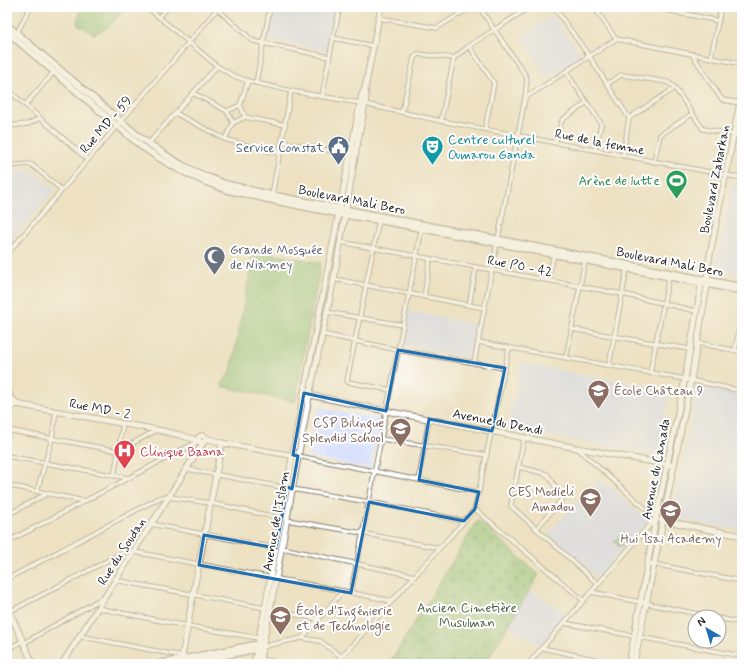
<svg xmlns="http://www.w3.org/2000/svg" width="749" height="671" viewBox="0 0 749 671" font-family="Mynerve,sans-serif">
<defs>
<pattern id="cemetery-stones" width="16" height="16" patternUnits="userSpaceOnUse"><rect width="16" height="16" fill="#89c479"/><path d="M2 7V4a2 2 0 0 1 4 0v3zM10 15v-3a2 2 0 0 1 4 0v3z" fill="#76a868"/></pattern>
<pattern id="park-dots" width="8" height="8" patternUnits="userSpaceOnUse"><rect width="8" height="8" fill="#89c479"/><path d="M2 2h.1M6 6h.1" fill="none" stroke="#76a868" stroke-width="1.8" stroke-linecap="round"/></pattern>
</defs>
<rect width="100%" height="100%" fill="#fff"/>
<filter id="ink" filterUnits="userSpaceOnUse"><feTurbulence type="fractalNoise" baseFrequency=".025" numOctaves="2"/><feDisplacementMap in="SourceGraphic" scale="8" xChannelSelector="R" yChannelSelector="G"/><feConvolveMatrix kernelMatrix="1 2 1 2 8 2 1 2 1" color-interpolation-filters="sRGB"/></filter>
<filter id="wash" filterUnits="userSpaceOnUse"><feTurbulence type="fractalNoise" baseFrequency=".012" numOctaves="4" result="noise"/><feDisplacementMap in="SourceGraphic" scale="16" xChannelSelector="R" yChannelSelector="G"/><feGaussianBlur stdDeviation="0.9" result="paint"/><feColorMatrix in="noise" values="0 0 0 0 0 0 0 0 0 0 0 0 0 0 0 0 0 1.4 0 .05"/><feComposite in="paint" operator="in"/></filter>
<g filter="url(#wash)">
<rect width="100%" height="100%" fill="#ede1c2"/>
<!-- built -->
<g fill="#cfdafa">
<polygon points="276,7 337,7 327,51 265,39 272,9"/>
<polygon points="553,15 582,56 549,79 520,37"/>
<polygon points="31,170 55,190 7,247 7,172"/>
<polygon points="734,184 742,186 742,275 719,270 715,267 732,187"/>
<polygon points="408,311 477,325 470,359 401,345"/>
<polygon points="521,363 670,391 657,456 508,428"/>
<polygon points="697,385 737,393 742,401 742,531 677,519 673,512 689,431"/>
<polygon points="319,408 380,420 370,469 309,457"/>
<polygon points="599,477 648,521 597,578 548,534"/>
<polygon points="530,590 567,614 541,646 508,626"/>
</g>
<!-- green -->
<polygon fill="#89c479" stroke="#52704a" points="623,532 629,537 620,547 614,542"/>
<!-- cemetery -->
<polygon fill="url(#cemetery-stones)" stroke="#52704a" points="478,520 539,575 485,664 389,664"/>
<!-- park -->
<g fill="url(#park-dots)" stroke="#52704a">
<polygon points="81,7 126,7 109,27 94,34 77,24"/>
<polygon points="254,251 321,263 295,402 221,386 231,371"/>
</g>
</g>
<g filter="url(#ink)">
<g fill="none" stroke-linecap="round" stroke-linejoin="round">
<defs>
<g id="street">
<polyline points="147,7 217,66 234,76 248,81 291,91 360,103 441,121 742,178"/>
<polyline points="215,7 253,41 329,57"/>
<polyline points="479,7 526,76 527,80 525,98"/>
<polyline points="554,7 589,56 629,118 623,156"/>
<polyline points="594,7 616,39"/>
<polyline points="652,7 719,21"/>
<polyline points="682,14 683,7"/>
<polyline points="159,17 168,7"/>
<polyline points="379,18 437,28 471,7"/>
<polyline points="17,33 26,15 31,7"/>
<polyline points="333,38 374,46"/>
<polyline points="469,46 494,83 485,129"/>
<polyline points="692,54 720,97 723,100 741,103"/>
<polyline points="711,58 721,7"/>
<polyline points="566,72 601,123 601,125 595,150"/>
<polyline points="256,83 270,7"/>
<polyline points="607,84 621,75 623,75 667,82 672,85 675,88 703,129 742,136"/>
<polyline points="7,89 88,160"/>
<polyline points="193,93 227,111"/>
<polyline points="322,97 333,38 340,7"/>
<polyline points="25,105 54,72"/>
<polyline points="402,112 414,58 418,54 454,58"/>
<polyline points="175,113 225,139 252,147 279,153"/>
<polyline points="245,117 285,125"/>
<polyline points="629,118 675,88"/>
<polyline points="441,121 454,58 469,46 530,7"/>
<polyline points="233,123 227,111 240,105"/>
<polyline points="7,126 28,124 40,118"/>
<polyline points="225,139 233,123 245,117 240,105 248,81"/>
<polyline points="282,142 350,154"/>
<polyline points="555,143 562,120 586,103"/>
<polyline points="148,144 217,66"/>
<polyline points="654,162 660,135 692,114"/>
<polyline points="7,166 29,164 32,165 62,190"/>
<polyline points="272,195 291,91"/>
<polyline points="379,220 347,381 348,382 390,390"/>
<polyline points="498,239 525,98 616,39 742,64"/>
<polyline points="340,242 622,294 696,311"/>
<polyline points="7,254 219,7"/>
<polyline points="334,279 484,308"/>
<polyline points="548,280 554,254"/>
<polyline points="424,297 430,259"/>
<polyline points="469,305 476,267"/>
<polyline points="326,312 403,325"/>
<polyline points="571,329 689,349"/>
<polyline points="322,334 398,350 505,368"/>
<polyline points="478,342 685,379 742,391"/>
<polyline points="698,343 742,352"/>
<polyline points="735,350 742,315"/>
<polyline points="566,358 585,260"/>
<polyline points="474,363 497,243"/>
<polyline points="609,365 627,268"/>
<polyline points="650,373 669,276"/>
<polyline points="7,386 12,400"/>
<polyline points="7,430 118,451 157,430"/>
<polyline points="7,438 12,406"/>
<polyline points="524,438 511,505 512,507 598,584"/>
<polyline points="381,439 487,455"/>
<polyline points="7,456 128,478"/>
<polyline points="298,456 479,492"/>
<polyline points="519,467 547,474 563,498 562,499 536,529"/>
<polyline points="187,469 292,489 369,502 464,521"/>
<polyline points="114,476 123,423"/>
<polyline points="419,480 429,419"/>
<polyline points="7,485 84,501"/>
<polyline points="37,491 52,439 56,411"/>
<polyline points="475,509 509,348"/>
<polyline points="475,509 584,601"/>
<polyline points="7,515 48,493"/>
<polyline points="287,520 362,533 439,548"/>
<polyline points="151,524 276,548"/>
<polyline points="7,542 199,441"/>
<polyline points="282,548 415,576"/>
<polyline points="648,563 742,581"/>
<polyline points="7,579 161,497 169,497 210,503 281,518"/>
<polyline points="115,580 265,608"/>
<polyline points="591,592 713,617"/>
<polyline points="351,593 422,227"/>
<polyline points="97,608 187,626 259,638"/>
<polyline points="270,610 319,619"/>
<polyline points="7,613 126,551 129,551 343,591 392,601"/>
<polyline points="719,618 742,623"/>
<polyline points="564,623 634,636"/>
<polyline points="79,636 182,656"/>
<polyline points="639,637 742,656"/>
<polyline points="302,638 343,591"/>
<polyline points="24,643 104,597"/>
<polyline points="262,648 269,645 302,638 320,641 342,657"/>
<polyline points="542,648 618,664"/>
<polyline points="7,649 23,641"/>
<polyline points="260,659 285,664"/>
<polyline points="335,664 475,509"/>
<polyline points="528,664 656,518 578,449"/>
</g>
<g id="secondary">
<polyline points="304,392 362,94 365,88 381,7"/>
<polyline points="310,392 334,279 356,151 365,104 366,95 365,88"/>
<polyline points="310,395 386,411 577,448 670,465"/>
<polyline points="7,397 9,391"/>
<circle cx="12" cy="403" r="3.5"/>
<polyline points="16,404 158,430 180,435 199,441"/>
<circle cx="202" cy="439" r="3.5"/>
<polyline points="206,438 222,443 295,456"/>
<polyline points="661,520 742,536"/>
<polyline points="7,606 33,664"/>
<polyline points="181,663 193,595 222,443"/>
<polyline points="62,664 203,443"/>
<polyline points="254,664 265,608 303,397 303,394 306,391 310,392 310,395 308,398 306,398 303,397"/>
<polyline points="259,664 276,579 309,397"/>
<polyline points="629,664 656,518 685,379 702,280"/>
<polyline points="634,664 691,380 708,280 707,270 742,92"/>
</g>
<g id="primary">
<polyline points="7,25 141,138 164,154 182,165 205,176 226,184 272,195 742,287"/>
<polyline points="7,32 141,146 159,158 180,170 203,181 227,190 271,200 345,215 383,221 742,291"/>
<polyline points="158,664 263,643"/>
<polyline points="181,664 262,648"/>
</g>
</defs>
<!-- street casing -->
<use href="#street" stroke="#847e6f" stroke-width="5.5"/>
<!-- secondary casing -->
<use href="#secondary" stroke="#847e6f" stroke-width="7"/>
<!-- primary casing -->
<use href="#primary" stroke="#847e6f" stroke-width="8"/>
<!-- street -->
<use href="#street" stroke="#fff" stroke-width="3.5"/>
<!-- secondary -->
<use href="#secondary" stroke="#fff" stroke-width="5"/>
<!-- primary -->
<use href="#primary" stroke="#fff" stroke-width="5.5"/>
</g>
</g>
<!-- marked area -->
<path d="M0 0H749V671H0ZM398,350L505,368L492,431L429,419L419,480L479,492L475,509L464,521L369,502L351,593L199,565L204,535L276,548L287,487L292,489L298,456L293,455L304,393L386,411Z" fill="#ede1c2" fill-opacity=".55" fill-rule="evenodd"/>
<path fill="none" stroke="#1f6fb2" stroke-width="3" stroke-linejoin="round" d="M398,350L505,368L492,431L429,419L419,480L479,492L475,509L464,521L369,502L351,593L199,565L204,535L276,548L287,487L292,489L298,456L293,455L304,393L386,411Z"/>
<!-- icons -->
<defs>
<symbol id="theatre-pin" viewBox="-11 -11 22 30"><path d="M0 17L-7.5 6A9.5 9.5 0 1 1 7.5 6Z" fill="#0f9aa8" stroke="#fff"/><path d="M-5-5.5Q0-4 5-5.5V0Q5 5 0 6Q-5 5-5 0ZM-3.3-2.5H-1v1.5H-3.3ZM1-2.5H3.3v1.5H1ZM-2.8 1Q0 5.5 2.8 1Z" fill="#fff"/></symbol>
<symbol id="civic-pin" viewBox="-11 -11 22 30"><path d="M0 17L-7.5 6A9.5 9.5 0 1 1 7.5 6Z" fill="#5c6f8a" stroke="#fff"/><path d="M-.6-6.5H3V-4.5H.6V-3L4-1V1h2V6H-6V1h2V-1L-.6-3ZM-1.2 2.5V6h2.4V2.5Z" fill="#fff"/></symbol>
<symbol id="stadium-pin" viewBox="-11 -11 22 30"><path d="M0 17L-7.5 6A9.5 9.5 0 1 1 7.5 6Z" fill="#2e9e5b" stroke="#fff"/><path d="M0-5a6.5 5 0 1 0 0 10a6.5 5 0 1 0 0-10ZM-3.5-1.8h7v3.6h-7Z" fill="#fff"/></symbol>
<symbol id="mosque-pin" viewBox="-11 -11 22 30"><path d="M0 17L-7.5 6A9.5 9.5 0 1 1 7.5 6Z" fill="#6b7280" stroke="#fff"/><path d="M3.5-4.9A6 6 0 1 0 3.5 4.9A5 5 0 1 1 3.5-4.9Z" fill="#fff"/></symbol>
<symbol id="school-pin" viewBox="-11 -11 22 30"><path d="M0 17L-7.5 6A9.5 9.5 0 1 1 7.5 6Z" fill="#8d6e63" stroke="#fff"/><path d="M0-5L7-2L0 1L-7-2ZM-4 1L0 2.5L4 1V4Q0 6-4 4Z" fill="#fff"/></symbol>
<symbol id="hospital-pin" viewBox="-11 -11 22 30"><path d="M0 17L-7.5 6A9.5 9.5 0 1 1 7.5 6Z" fill="#e0444e" stroke="#fff"/><path d="M-5-5h3v3.5h4V-5h3V5h-3V1.5h-4V5h-3Z" fill="#fff"/></symbol>
<symbol id="university-pin" viewBox="-11 -11 22 30"><path d="M0 17L-7.5 6A9.5 9.5 0 1 1 7.5 6Z" fill="#8d6e63" stroke="#fff"/><path d="M0-5L7-2L0 1L-7-2ZM-4 1L0 2.5L4 1V4Q0 6-4 4Z" fill="#fff"/></symbol>
</defs>
<g fill-rule="evenodd">
<use href="#theatre-pin" x="420" y="134" width="25" height="34"/>
<use href="#civic-pin" x="326" y="134" width="25" height="34"/>
<use href="#stadium-pin" x="664" y="168" width="25" height="34"/>
<use href="#mosque-pin" x="202" y="244" width="25" height="34"/>
<use href="#school-pin" x="586" y="378" width="25" height="34"/>
<use href="#school-pin" x="388" y="416" width="25" height="34"/>
<use href="#hospital-pin" x="112" y="438" width="25" height="34"/>
<use href="#school-pin" x="578" y="486" width="25" height="34"/>
<use href="#university-pin" x="658" y="498" width="25" height="34"/>
<use href="#university-pin" x="268" y="604" width="25" height="34"/>
</g>
<g text-anchor="middle" stroke-width="4" stroke-linejoin="round" paint-order="stroke">
<!-- street labels -->
<g font-size="13" fill="#1c1c1c" stroke="#fff">
<text transform="translate(105 124) rotate(-49)" y="5">Rue MD - 59</text>
<text transform="translate(600 141) rotate(11)" y="5">Rue de la femme</text>
<text transform="translate(714 179) rotate(-79)" y="5">Boulevard Zabarkan</text>
<text transform="translate(352 199) rotate(11)" y="5">Boulevard Mali Bero</text>
<text transform="translate(670 261) rotate(11)" y="5">Boulevard Mali Bero</text>
<text transform="translate(520 265) rotate(11)" y="5">Rue PO - 42</text>
<text transform="translate(100 408) rotate(11)" y="5">Rue MD - 2</text>
<text transform="translate(498 421) rotate(11)" y="5">Avenue du Dendi</text>
<text transform="translate(655 469) rotate(-79)" y="5">Avenue du Canada</text>
<text transform="translate(275 521) rotate(-80)" y="5">Avenue de l'Islam</text>
<text transform="translate(121 551) rotate(-57)" y="5">Rue du Soudan</text>
</g>
<!-- culture labels -->
<g font-size="13" fill="#0d838f" stroke="#fff" text-anchor="start">
<text x="448" y="144">Centre culturel<tspan x="448" dy="15">Oumarou Ganda</tspan></text>
</g>
<!-- service labels -->
<g font-size="13" fill="#4e5e75" stroke="#fff" text-anchor="end">
<text x="324" y="152">Service Constat</text>
</g>
<!-- leisure labels -->
<g font-size="13" fill="#27864d" stroke="#fff" text-anchor="end">
<text x="660" y="185">Arène de lutte</text>
</g>
<!-- worship labels -->
<g font-size="13" fill="#5b616d" stroke="#fff" text-anchor="start">
<text x="230" y="254">Grande Mosquée<tspan x="230" dy="15">de Niamey</tspan></text>
</g>
<!-- education labels -->
<g font-size="13" fill="#785e54" stroke="#fff" text-anchor="start">
<text x="614" y="395">École Château 9</text>
<text x="384" y="427" text-anchor="end">CSP Bilingue<tspan x="384" dy="15">Splendid School</tspan></text>
<text x="574" y="496" text-anchor="end">CES Modieli<tspan x="574" dy="15">Amadou</tspan></text>
<text x="671" y="543" text-anchor="middle">Hui Tsai Academy</text>
<text x="296" y="615">École d'Ingénierie<tspan x="296" dy="15">et de Technologie</tspan></text>
</g>
<!-- health labels -->
<g font-size="13" fill="#be3a42" stroke="#fff" text-anchor="start">
<text x="140" y="456">Clinique Baana</text>
</g>
<!-- park labels -->
<g font-size="13" fill="#485f41" stroke="#fff">
<text x="467" y="612">Ancien Cimetière<tspan x="467" dy="15">Musulman</tspan></text>
</g>
</g>
<!-- margin -->
<rect width="749" height="671" fill="none" stroke="#fff" stroke-width="24"/>
<!-- north arrow -->
<g transform="translate(707 629) rotate(322)"><circle r="19" fill="#ffffff" stroke="#a4a4a4"/>
<path d="M0-3L7 15L0 10L-7 15Z" fill="#1f6fb2"/>
<text y="-6" font-size="11" font-weight="bold" text-anchor="middle" fill="#1c1c1c">N</text>
</g>
</svg>
